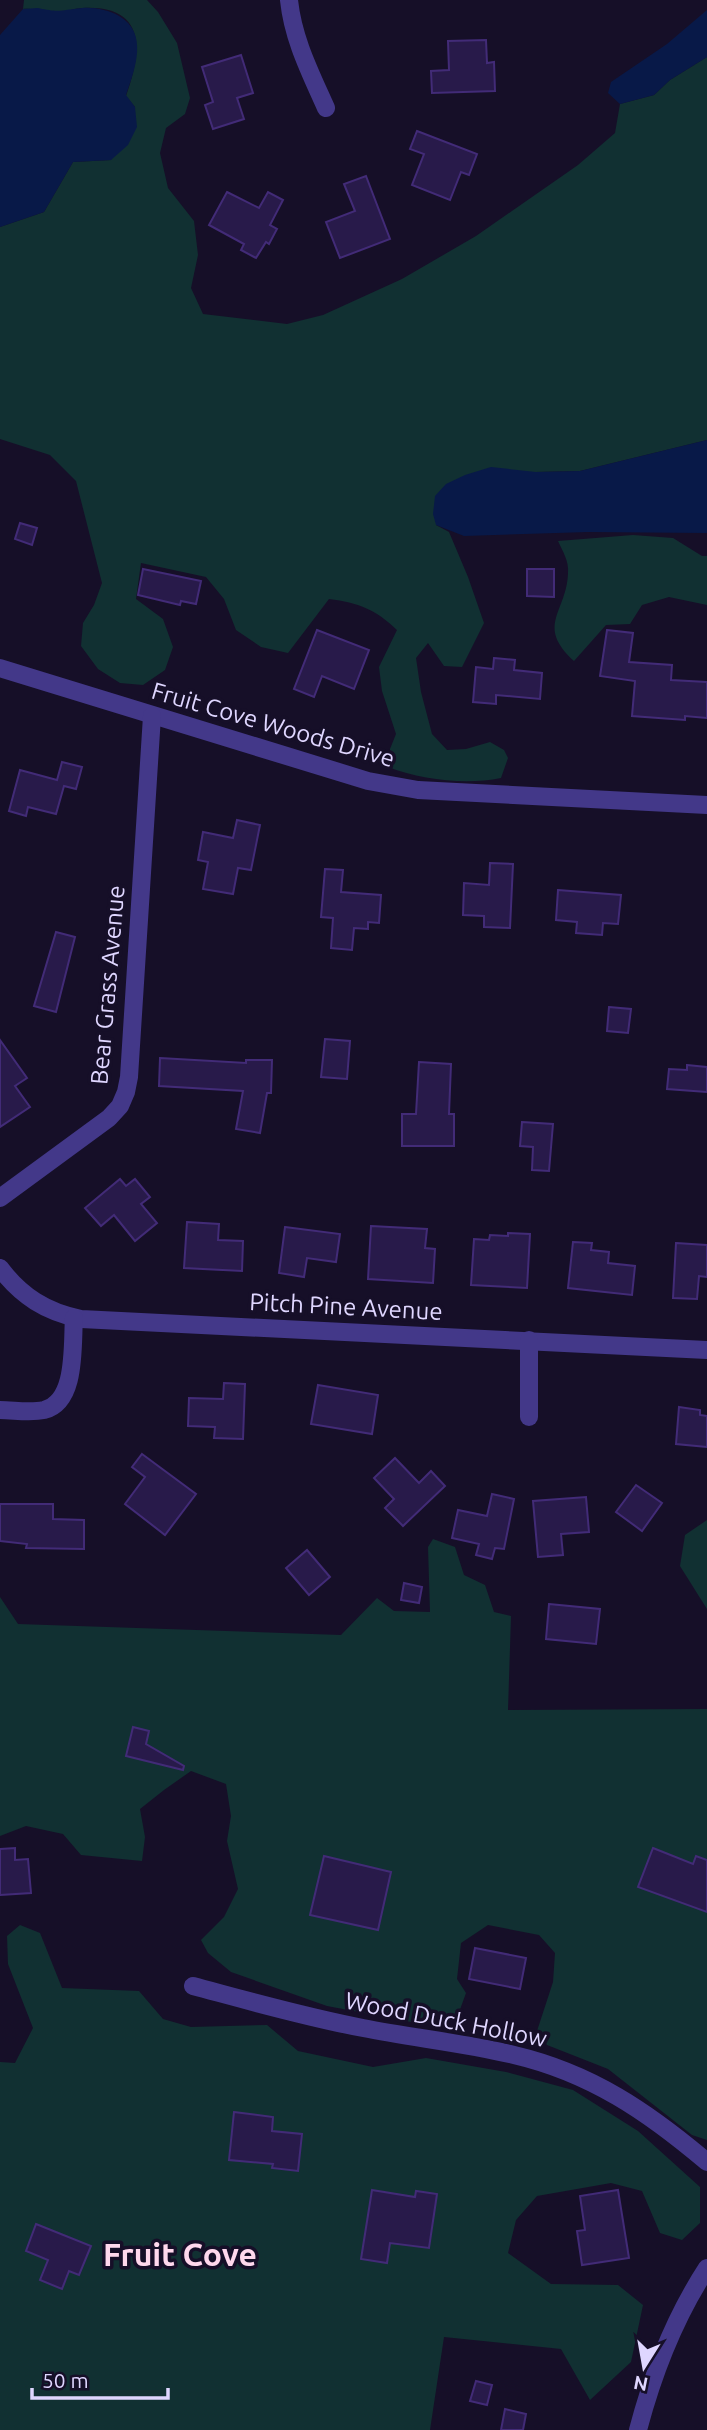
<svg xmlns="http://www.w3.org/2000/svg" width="707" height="2430" viewBox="0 0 707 2430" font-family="Ubuntu,sans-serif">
<rect width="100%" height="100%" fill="#160f28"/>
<!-- green -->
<g fill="#113032">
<path d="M24,0H147L158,12L177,43L190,98L185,114L166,128L160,153L168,188L194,221L198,255L191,288L203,314L287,324L323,315L402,279L476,236L578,165L615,133L620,104L654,95L670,80L707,57V440L580,471L536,472L436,525L449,532L468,577L484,623L462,667L444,666L428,643L416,658L421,692L432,734L447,750L466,749L490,742L504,750L508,758L501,778C466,785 422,780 388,767L390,749L396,734L382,691L379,667L397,630C375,609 359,603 329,599L288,653L261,647L236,630L224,599L206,577L141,563L136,599L163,619L173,647L165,670L143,685L120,683L98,669L81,646L83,623L94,605L102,583L76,481L50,455L0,439V227L44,212L73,162L111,160L135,107L126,96C142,51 147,5 83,8C76,8 68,11 61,12C50,13 37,8 23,9Z"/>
<path d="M633,535L673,538L702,556H707V605L669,597L642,605L630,624L606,625L574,661C535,625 567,612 568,573C569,561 563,552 558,541Z"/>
<polygon points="707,1520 707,1609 680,1566 685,1535"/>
<polygon points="433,1539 455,1547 464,1575 485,1585 494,1612 511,1616 508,1710 707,1709 707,2140 692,2135 608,2069 547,2045 537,2031 553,1982 555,1953 539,1935 488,1925 461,1943 457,1979 466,1993 458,2015 422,2024 327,2006 231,1972 208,1953 201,1940 224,1917 238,1889 227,1841 231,1816 226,1784 191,1771 164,1790 140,1809 145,1837 142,1861 81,1855 63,1834 26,1826 0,1836 0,1597 18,1624 341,1635 377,1598 394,1611 430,1612 428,1547"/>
<polygon points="20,1925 40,1933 62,1988 139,1991 163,2019 191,2027 267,2025 298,2051 373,2067 426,2058 506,2072 573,2090 638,2131 700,2187 700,2223 682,2240 660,2233 642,2191 611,2183 537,2196 516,2220 508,2253 551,2284 618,2285 643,2305 631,2362 590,2400 561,2349 444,2337 430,2430 0,2430 0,2062 15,2063 33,2028 8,1964 7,1936"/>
</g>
<!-- water -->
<g fill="#081948">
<path d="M38,8C60,13 61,10 82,8C94,7 109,10 119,16C149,33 135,69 126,95L135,107L137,127L128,145L111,160L73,162L44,212L0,227V35L23,9Z"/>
<polygon points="707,10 707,57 670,80 654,95 620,104 608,93 611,82 667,44"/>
<polygon points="707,440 707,533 588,532 464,536 436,525 433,514 435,496 446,484 465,475 491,467 536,472 580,471"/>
</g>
<!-- building -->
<g fill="#281a4a" stroke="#422b77" stroke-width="2">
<polygon points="486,40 487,63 494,62 495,91 432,93 431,71 449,70 448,41"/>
<polygon points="241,55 253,93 237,98 244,119 213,129 205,105 213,102 202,67"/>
<polygon points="417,131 477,154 469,175 461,172 450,200 412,185 424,154 410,149"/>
<polygon points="366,176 390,239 340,258 326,222 355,211 344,184"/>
<polygon points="227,192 259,208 268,192 283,200 270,225 277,229 269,244 266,242 256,258 241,250 244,244 209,225"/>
<polygon points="20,523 37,528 32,545 15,539"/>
<polygon points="143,569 201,581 196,604 181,601 180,605 138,595"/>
<polygon points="527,569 554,569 554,597 527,596"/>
<polygon points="317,630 369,650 354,689 322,676 314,697 294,689"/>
<polygon points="607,630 633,633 629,662 672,665 671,680 707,682 707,718 685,716 685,720 632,716 635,681 600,676"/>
<polygon points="494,658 515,660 514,670 542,673 540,699 496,695 496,704 473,702 476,667 493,669"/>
<polygon points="62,762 82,767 76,789 64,786 56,814 28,807 26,816 9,811 20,770 57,780"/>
<polygon points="237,820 260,825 251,870 238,868 233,894 203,889 208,862 198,860 203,832 233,838"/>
<polygon points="490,863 513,864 510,928 484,927 484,916 463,915 464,883 489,885"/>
<polygon points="325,869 343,870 341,892 381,895 379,923 368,922 368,929 354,928 352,950 331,948 333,918 321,917"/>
<polygon points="558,890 621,895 618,924 603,923 602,935 576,933 577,922 556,920"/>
<polygon points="56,932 75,937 56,1012 34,1006"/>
<polygon points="609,1007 631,1009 628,1033 607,1031"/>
<polygon points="325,1039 350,1041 347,1079 321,1077"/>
<polygon points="0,1040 27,1078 15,1086 30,1107 0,1127"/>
<polygon points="160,1058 246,1063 246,1060 272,1060 271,1093 267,1093 260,1133 236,1129 243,1091 159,1086"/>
<polygon points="419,1062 451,1064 449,1114 454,1114 454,1146 402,1146 402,1114 416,1114"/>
<polygon points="687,1065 707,1067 707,1092 667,1089 669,1069 687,1070"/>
<polygon points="522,1122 553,1124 549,1171 532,1170 533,1147 520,1146"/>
<polygon points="120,1179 126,1186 135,1179 150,1197 141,1204 157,1223 135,1241 114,1215 101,1226 85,1208"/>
<polygon points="187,1222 219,1224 218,1240 243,1241 242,1271 184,1268"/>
<polygon points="371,1226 427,1229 425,1248 435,1249 433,1283 368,1279"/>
<polygon points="285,1227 340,1234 336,1262 307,1258 304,1277 279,1273"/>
<polygon points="508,1233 530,1234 527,1288 471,1285 474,1239 489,1240 490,1235 508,1236"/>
<polygon points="573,1242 592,1243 591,1250 609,1252 608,1263 635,1266 632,1295 568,1288"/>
<polygon points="676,1243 707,1245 707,1277 699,1276 697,1299 673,1298"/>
<polygon points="224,1383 245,1384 243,1439 214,1438 215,1427 188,1426 189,1398 223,1399"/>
<polygon points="318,1385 378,1395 372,1434 311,1424"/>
<polygon points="679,1407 700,1410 700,1415 707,1416 707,1447 676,1444"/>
<polygon points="142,1454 196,1494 165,1535 125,1504 145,1477 132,1467"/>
<polygon points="395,1458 419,1483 431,1471 445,1486 403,1526 385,1508 394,1499 374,1478"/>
<polygon points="636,1485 662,1503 642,1531 616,1512"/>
<polygon points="492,1494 514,1499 504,1549 495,1548 492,1559 476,1555 479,1544 452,1538 458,1510 487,1516"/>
<polygon points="586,1497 589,1532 561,1534 563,1555 538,1557 533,1501"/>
<polygon points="0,1504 53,1504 53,1519 84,1520 84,1549 26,1548 27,1544 0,1541"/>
<polygon points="307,1550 330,1577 309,1595 286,1568"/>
<polygon points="404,1583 422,1587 419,1603 401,1600"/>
<polygon points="549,1604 600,1609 596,1644 546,1639"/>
<polygon points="133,1727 149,1731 146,1744 184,1766 183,1770 126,1756"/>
<polygon points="15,1848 15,1860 28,1859 31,1893 0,1895 0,1849"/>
<polygon points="653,1848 693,1864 696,1856 707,1860 707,1912 638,1887"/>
<polygon points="324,1856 391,1872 378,1930 310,1915"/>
<polygon points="475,1948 526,1958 520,1989 469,1979"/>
<polygon points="234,2112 273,2117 272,2131 302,2134 298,2171 272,2168 273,2164 229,2160"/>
<polygon points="372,2190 415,2197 416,2191 437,2194 429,2248 390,2243 387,2263 361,2259"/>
<polygon points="618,2190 629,2258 582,2265 577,2231 585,2230 580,2196"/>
<polygon points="36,2224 91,2246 79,2275 69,2271 62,2289 40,2280 48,2260 26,2251"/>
<polygon points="476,2381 492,2385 487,2405 470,2401"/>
<polygon points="505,2409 526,2414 523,2430 501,2430"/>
</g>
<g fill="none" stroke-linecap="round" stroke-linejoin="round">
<!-- street -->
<g stroke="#433889" stroke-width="18">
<path d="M289,0C293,39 310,72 326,108"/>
<polyline points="0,668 368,781 418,790 707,805"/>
<polyline points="0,1198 109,1118 120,1106 126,1092 129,1077 152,716"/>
<path d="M0,1268C21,1296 46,1312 81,1319L707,1350"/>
<path d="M0,1410C14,1410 30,1413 44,1410C77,1402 72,1345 74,1318"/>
<polyline points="529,1417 529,1340"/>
<path d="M193,1986C249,2001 305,2017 363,2028C413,2038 465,2043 514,2055C591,2073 648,2112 707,2162"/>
<path d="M638,2430C653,2373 675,2317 707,2268"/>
</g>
</g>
<g text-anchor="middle" stroke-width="7" stroke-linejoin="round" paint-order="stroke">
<!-- street labels -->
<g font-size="24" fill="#dfd6ff" stroke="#160f28">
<text transform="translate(273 725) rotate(16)" y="8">Fruit Cove Woods Drive</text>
<text transform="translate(108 985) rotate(-85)" y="8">Bear Grass Avenue</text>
<text transform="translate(346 1307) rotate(3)" y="8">Pitch Pine Avenue</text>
<text transform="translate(446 2020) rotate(11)" y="8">Wood Duck Hollow</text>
</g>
<!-- district labels -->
<g font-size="32" font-weight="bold" fill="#ffd8ed" stroke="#160f28">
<text x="180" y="2266">Fruit Cove</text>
</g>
</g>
<!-- north arrow -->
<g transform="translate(644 2367) rotate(191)" stroke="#160f28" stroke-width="5" paint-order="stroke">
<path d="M0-5L12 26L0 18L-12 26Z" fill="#dfd6ff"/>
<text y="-10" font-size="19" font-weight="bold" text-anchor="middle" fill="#dfd6ff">N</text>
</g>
<!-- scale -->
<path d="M32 2388v10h136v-10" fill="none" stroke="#dfd6ff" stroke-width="3.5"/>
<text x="42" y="2388" font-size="21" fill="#dfd6ff" stroke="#160f28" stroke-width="5" paint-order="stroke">50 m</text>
</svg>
